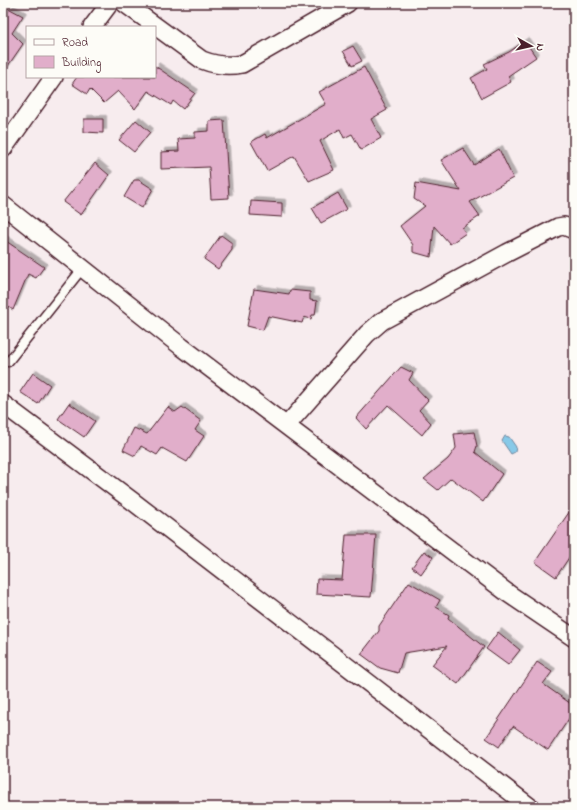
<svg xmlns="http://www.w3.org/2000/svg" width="577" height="810" viewBox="0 0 577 810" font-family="'Indie Flower',sans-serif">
<defs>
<filter id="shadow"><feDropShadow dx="3.5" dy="-3.5" stdDeviation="0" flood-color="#0004"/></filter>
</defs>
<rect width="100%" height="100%" fill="#f7ecee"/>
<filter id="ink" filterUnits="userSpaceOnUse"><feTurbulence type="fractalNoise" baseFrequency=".025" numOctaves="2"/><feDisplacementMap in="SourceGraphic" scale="8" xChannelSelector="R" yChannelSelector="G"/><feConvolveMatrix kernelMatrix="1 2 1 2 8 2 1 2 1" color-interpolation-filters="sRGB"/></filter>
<g filter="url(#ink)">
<!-- water -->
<polygon fill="#87c9e8" stroke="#6f859c" points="505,436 509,437 516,447 515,452 511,454 502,441"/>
<!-- building -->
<g fill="#e1aeca" stroke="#4a1f2b" filter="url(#shadow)">
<polygon points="10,9 23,16 12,33 23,44 3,73 3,16"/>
<polygon points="525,41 536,57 508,76 511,82 482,98 471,78 487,69 484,64 509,52"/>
<polygon points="353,46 362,61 352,66 343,51"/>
<polygon points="155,66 195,93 183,109 173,101 171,105 148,91 135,109 118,91 104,103 90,89 87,94 72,84 77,77 155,77"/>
<polygon points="364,67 387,110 371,119 381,138 361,150 352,134 344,138 340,129 320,141 334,170 309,181 294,156 267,171 251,142 265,134 267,138 326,104 319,92"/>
<polygon points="84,119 103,119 103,133 84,132"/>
<polygon points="136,120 150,132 134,152 119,140"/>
<polygon points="224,120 229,198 211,199 209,167 161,169 161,152 179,151 178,139 195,138 195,132 209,131 209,121"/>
<polygon points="463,148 474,165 499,149 513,178 470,202 480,216 462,228 466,233 450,244 434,226 431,257 413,252 413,245 400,226 425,206 414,199 416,183 461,191 441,160"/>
<polygon points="95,163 109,175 81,215 63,202"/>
<polygon points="134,180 139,180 153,189 142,208 124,197"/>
<polygon points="338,193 347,209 321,223 312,208"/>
<polygon points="251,201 282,203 282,217 250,215"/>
<polygon points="221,235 232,243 232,250 218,269 204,259"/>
<polygon points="3,239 44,267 36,278 28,274 13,310 3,303"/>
<polygon points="254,289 289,294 290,290 310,292 310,300 317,301 315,315 312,315 311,319 304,317 302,323 268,316 263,330 247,326"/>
<polygon points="401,367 413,373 409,380 428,400 419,410 431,423 422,435 388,405 366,429 356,418"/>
<polygon points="33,373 50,385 38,404 20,392"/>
<polygon points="69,403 95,421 84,437 58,419"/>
<polygon points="168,407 175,412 182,407 201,421 195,430 204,436 187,462 162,448 157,455 141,446 135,456 123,450 134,428 147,434"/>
<polygon points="474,432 477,446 475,452 502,474 483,502 451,478 438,490 424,479 448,459 456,448 454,434"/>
<polygon points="574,505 574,550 556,577 535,562"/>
<polygon points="346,535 376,535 371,597 316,594 317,579 342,580"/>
<polygon points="424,551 433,557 421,574 412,567"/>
<polygon points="409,582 440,600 436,607 449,615 448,618 484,647 458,684 432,665 447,646 404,653 398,673 380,668 361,654 379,631 379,626"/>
<polygon points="498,632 520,650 508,665 486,649"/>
<polygon points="537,662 552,672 543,684 574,706 574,711 548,750 513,726 499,747 486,738"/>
</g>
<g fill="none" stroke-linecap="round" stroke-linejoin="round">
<defs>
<polyline id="service" points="8,362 82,269"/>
<g id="minor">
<path d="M124,3L202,60C215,65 228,67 242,64L348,3"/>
<polyline points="92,27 110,3"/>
<polyline points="3,149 54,77"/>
<polyline points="3,205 182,347 509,594 574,638"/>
<polyline points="3,404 131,500 530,807"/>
<polyline points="287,425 367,334 382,321 507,253 558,227 564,226 574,230"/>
</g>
</defs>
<!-- service casing -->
<use href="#service" stroke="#4a1f2b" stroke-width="11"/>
<!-- minor casing -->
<use href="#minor" stroke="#4a1f2b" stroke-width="20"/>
<!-- service -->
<use href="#service" stroke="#fdfcf7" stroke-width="8"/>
<!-- minor -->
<use href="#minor" stroke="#fdfcf7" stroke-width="17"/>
</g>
</g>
<!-- margin -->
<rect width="577" height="810" fill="none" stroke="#fdfcf7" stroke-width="16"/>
<rect x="8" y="8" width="561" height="794" fill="none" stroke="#4a1f2b" stroke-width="1.5" filter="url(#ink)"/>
<!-- legend -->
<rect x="26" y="26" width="130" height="52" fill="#fdfcf7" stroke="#b5a4a5"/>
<rect x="34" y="39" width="20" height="6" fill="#fdfcf7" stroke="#b5a4a5"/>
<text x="62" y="46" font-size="12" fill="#4a1f2b">Road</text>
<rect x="34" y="56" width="20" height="12" fill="#e1aeca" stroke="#b5a4a5"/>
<text x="62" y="66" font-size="12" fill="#4a1f2b">Building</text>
<!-- north arrow -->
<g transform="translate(531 46) rotate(98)" stroke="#fdfcf7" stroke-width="3" paint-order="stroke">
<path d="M0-3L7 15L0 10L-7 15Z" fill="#4a1f2b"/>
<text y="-6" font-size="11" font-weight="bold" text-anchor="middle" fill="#4a1f2b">N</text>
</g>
</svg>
